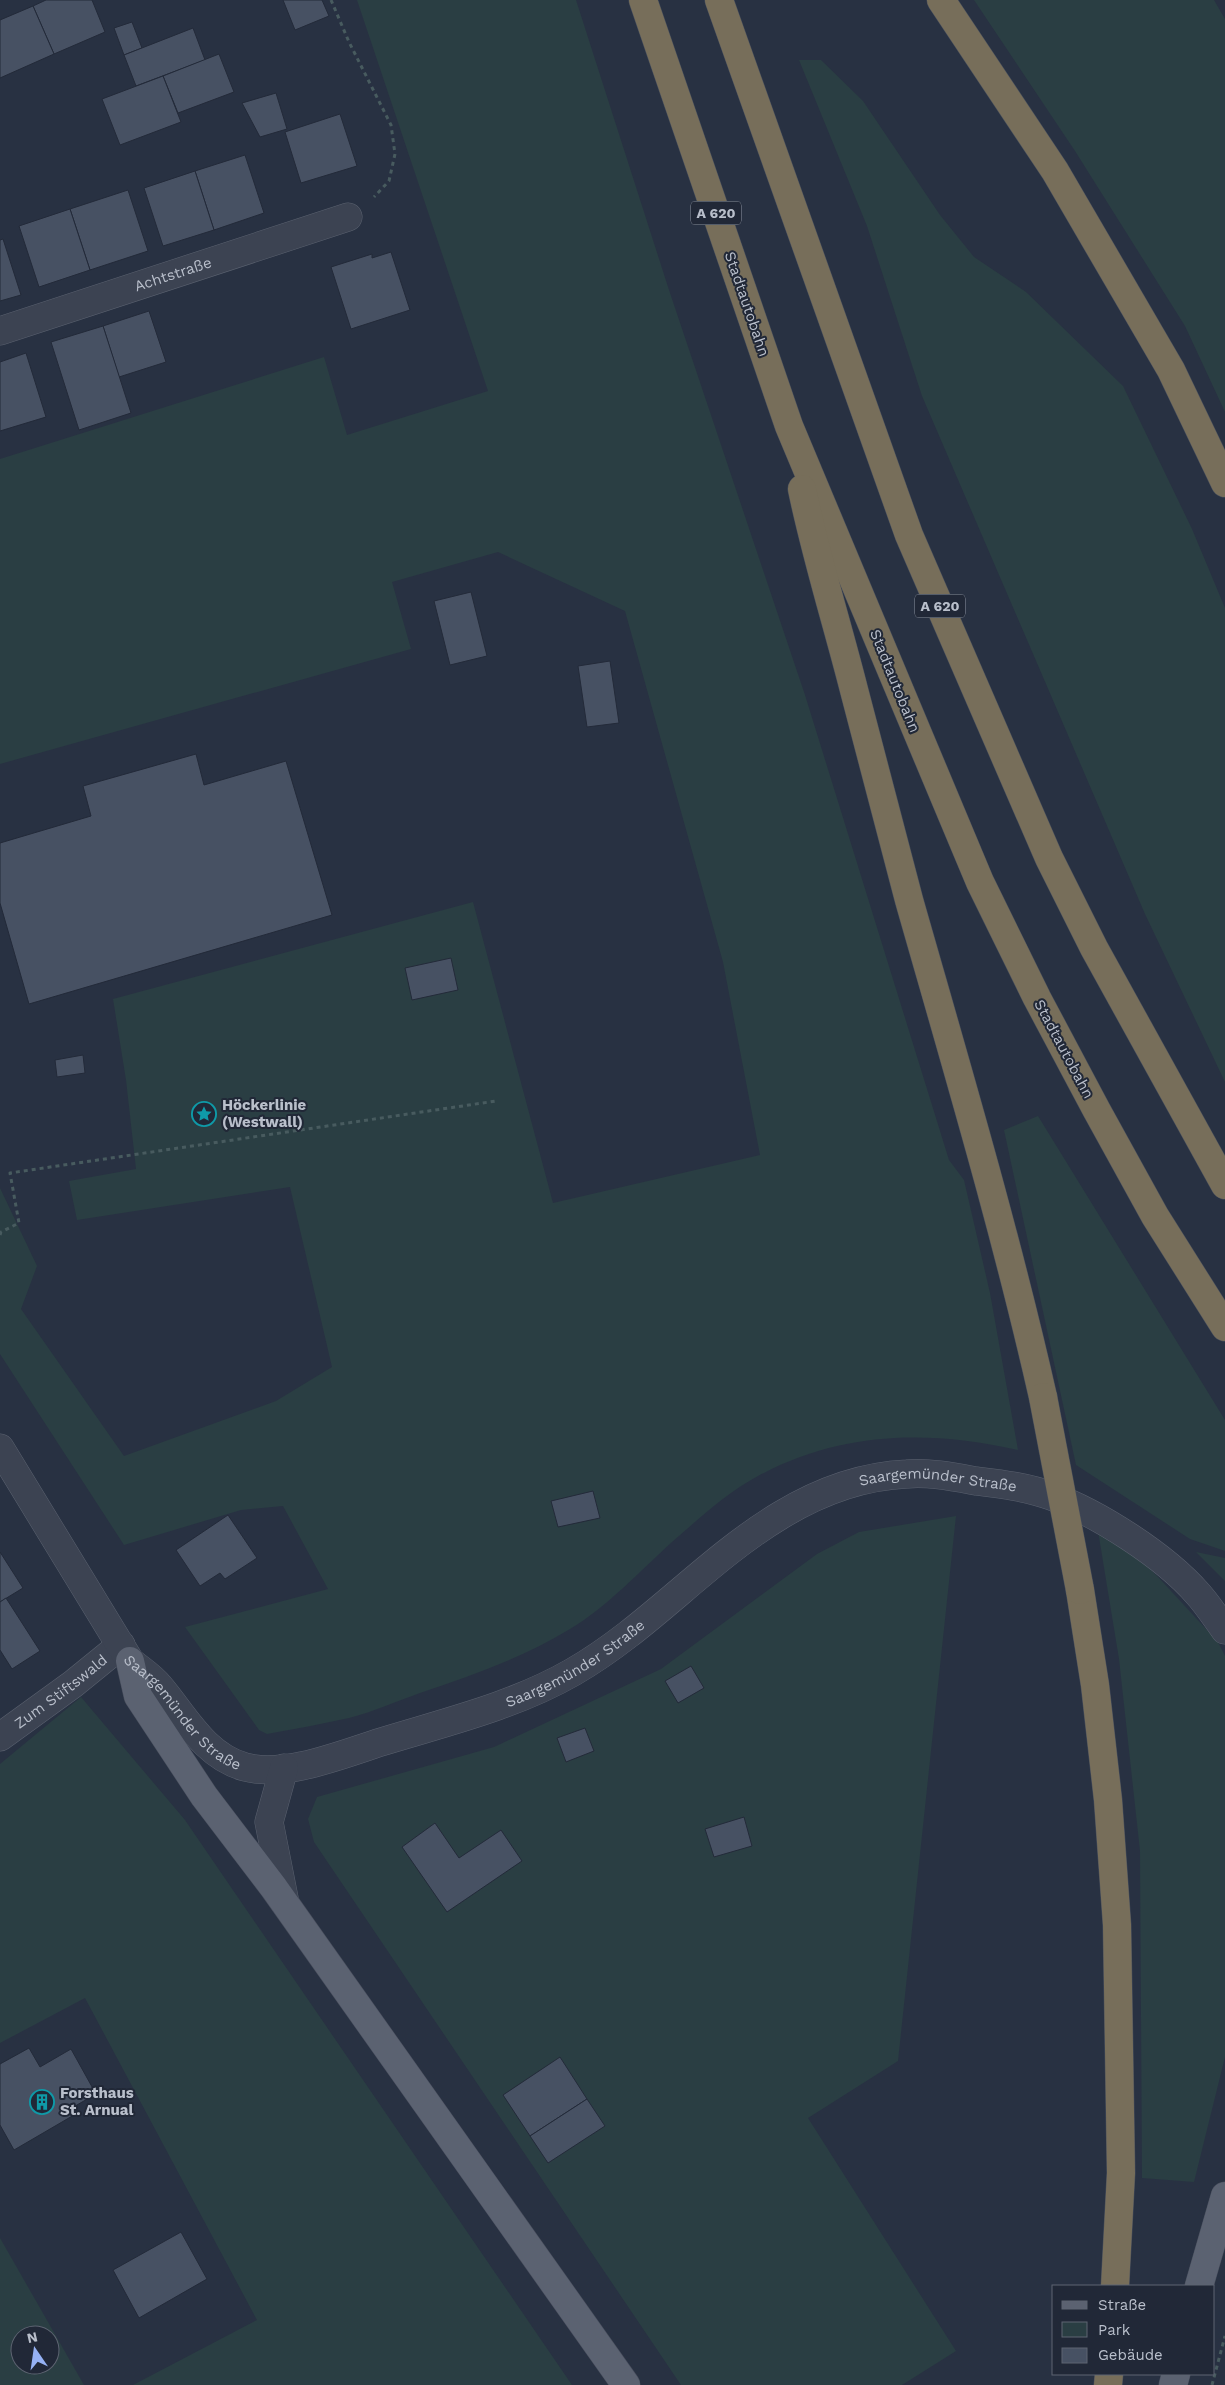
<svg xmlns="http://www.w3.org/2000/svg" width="1225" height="2385" viewBox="0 0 1225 2385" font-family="'Work Sans',sans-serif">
<rect width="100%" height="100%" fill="#283142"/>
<!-- green -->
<g fill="#2a3e43" fill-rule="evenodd">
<path d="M357,0H576L669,290L805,695L949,1160L964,1180L990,1293L1018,1450C928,1430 842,1431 758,1476C726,1493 699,1519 672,1542C640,1571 607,1607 570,1629C523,1658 472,1675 420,1693C397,1701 373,1712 349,1718C322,1724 294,1729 267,1734L259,1730L185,1627L328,1589L283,1506L241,1510L124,1545L0,1354V1188L37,1266L21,1309L124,1456L276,1401L332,1367L290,1187L77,1220L69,1181L136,1169L126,1080L113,999L473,902L553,1203L760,1155L723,962L625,611L498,552L392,582L411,649L0,764V459L324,357L347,435L488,391Z"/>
<polygon points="974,0 1214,0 1225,19 1225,412 1185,326 1075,151"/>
<polygon points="799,60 821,60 863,101 940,215 974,257 1026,292 1123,386 1192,529 1225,608 1225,1082 1145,914 922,396 867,226"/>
<polygon points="1038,1116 1225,1420 1225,1551 1190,1539 1076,1465 1004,1130"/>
<polygon points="956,1516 898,2061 808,2118 956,2351 902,2385 681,2385 314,1842 308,1819 317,1797 494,1747 661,1669 817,1554 859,1532"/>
<polygon points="1098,1531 1129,1548 1159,1578 1218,1642 1225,1656 1225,2057 1194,2182 1142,2178 1140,1851 1119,1659"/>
<polygon points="1196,1552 1225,1558 1225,1581"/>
<polygon points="81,1697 185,1820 572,2385 133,2385 257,2320 85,1998 0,2043 0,1764"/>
<path d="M0,2238L84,2385H0ZM20,2335H50V2365H20Z"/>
</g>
<!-- building -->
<g fill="#475163" stroke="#232a39">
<polygon points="46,0 92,0 105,32 54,54 33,6"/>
<polygon points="283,0 322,0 329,16 295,30"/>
<polygon points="33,6 54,54 0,78 0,20"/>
<polygon points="132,22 142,48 124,55 114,28"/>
<polygon points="193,28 205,60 136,86 124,55"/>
<polygon points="219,54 234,92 178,113 163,76"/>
<polygon points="163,76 181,122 120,145 102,99"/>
<polygon points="276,93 287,129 260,137 242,103"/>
<polygon points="340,114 357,166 301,183 285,132"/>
<polygon points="245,155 264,213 214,230 195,171"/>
<polygon points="195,171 214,230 163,246 144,188"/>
<polygon points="128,190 148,251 90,270 70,209"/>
<polygon points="70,209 90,270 39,287 19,226"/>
<polygon points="3,239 21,295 0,301 0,240"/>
<polygon points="391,252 410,310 351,329 331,267 372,254 372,258"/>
<polygon points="149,311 166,362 119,377 103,326"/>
<polygon points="103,326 131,413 79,430 51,342"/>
<polygon points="26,353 46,417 0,431 0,362"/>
<polygon points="471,592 487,656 450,665 434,601"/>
<polygon points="610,661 619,723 587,727 578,666"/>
<polygon points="196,754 204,785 286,761 332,915 29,1004 0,903 0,843 91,816 83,786"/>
<polygon points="451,958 458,990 412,1000 405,968"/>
<polygon points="83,1055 85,1073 57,1077 55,1060"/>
<polygon points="593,1491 600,1518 558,1527 551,1501"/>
<polygon points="228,1515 257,1558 225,1579 220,1573 200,1586 176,1550"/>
<polygon points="0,1552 23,1588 0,1602"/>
<polygon points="6,1598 40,1651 12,1669 0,1650 0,1602"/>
<polygon points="691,1666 704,1688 678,1703 665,1681"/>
<polygon points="585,1728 594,1751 566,1762 557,1738"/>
<polygon points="744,1817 752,1846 714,1857 705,1829"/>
<polygon points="435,1823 459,1858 501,1830 522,1861 447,1912 402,1847"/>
<polygon points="29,2048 40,2067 71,2049 96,2094 70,2109 74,2115 14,2150 0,2125 0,2064"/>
<polygon points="560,2057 587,2099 530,2136 503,2095"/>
<polygon points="587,2099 605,2126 548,2163 530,2136"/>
<polygon points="181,2232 207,2279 139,2318 113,2270"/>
</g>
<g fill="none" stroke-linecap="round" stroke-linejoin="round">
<defs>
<g id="minor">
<path id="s1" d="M0,331L348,217"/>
<path id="s2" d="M0,1737L73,1684L121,1645"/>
</g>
<g id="tertiary">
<path id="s3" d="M0,1448L130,1661C139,1669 151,1676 159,1686C184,1715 204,1756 245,1767C285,1778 343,1754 381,1742C446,1722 514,1706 573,1672C648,1629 706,1560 781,1515C819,1492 862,1476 907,1474C929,1472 954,1477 976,1481C1001,1484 1027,1487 1051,1496C1098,1513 1165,1556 1198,1594C1208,1605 1216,1618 1225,1630"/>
<polyline points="284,1768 269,1822 285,1903"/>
</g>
<g id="primary">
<polyline points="130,1661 138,1696 204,1796 274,1888 626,2385"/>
<polyline points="1199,2286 1225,2196"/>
<polyline points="1173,2385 1176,2374"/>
</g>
<g id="motorway">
<polyline points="643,0 789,426 980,882 1037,998 1096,1109 1155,1216 1225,1327"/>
<polyline points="719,0 909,535 1049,858 1094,948 1225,1185"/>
<polyline points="941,0 1055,171 1171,370 1225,483"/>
<path d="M802,489C816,557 837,623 854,690C873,760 890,830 909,900C956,1065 1005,1229 1043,1397"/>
<polyline points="1080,1590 1095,1685 1108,1800 1117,1925 1121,2173 1115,2286"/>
<polyline points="1108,2385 1109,2374"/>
</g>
</defs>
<!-- minor casing -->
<use href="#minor" stroke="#5a616f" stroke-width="29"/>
<!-- tertiary casing -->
<use href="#tertiary" stroke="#5a616f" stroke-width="29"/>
<!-- primary casing -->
<use href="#primary" stroke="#464c5b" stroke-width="29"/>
<!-- motorway casing -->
<use href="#motorway" stroke="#474e5c" stroke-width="29"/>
<!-- path -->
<g stroke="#485b5f" stroke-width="3" stroke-dasharray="4 4" stroke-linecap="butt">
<polyline points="331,0 349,42 391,125 395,154 389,181 374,197"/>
<polyline points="0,1235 1,1232 19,1223 10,1173 496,1101"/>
<polyline points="1212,2385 1225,2336"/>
</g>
<!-- minor -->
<use href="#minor" stroke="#3c4352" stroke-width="28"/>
<!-- tertiary -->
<use href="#tertiary" stroke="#3c4352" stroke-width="28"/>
<!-- primary -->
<use href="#primary" stroke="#5b6271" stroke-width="28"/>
<!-- motorway -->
<use href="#motorway" stroke="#776e5a" stroke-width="28"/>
<defs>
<polyline id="motorway-bridge" points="1043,1397 1080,1590"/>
</defs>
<!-- motorway-bridge casing -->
<use href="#motorway-bridge" stroke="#474e5c" stroke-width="29" stroke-linecap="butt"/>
<!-- motorway-bridge -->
<use href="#motorway-bridge" stroke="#776e5a" stroke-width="28"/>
</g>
<!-- icons -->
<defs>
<symbol id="sight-ring" viewBox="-11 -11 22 22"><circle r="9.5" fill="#212837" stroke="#0f9aa8" stroke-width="1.5"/><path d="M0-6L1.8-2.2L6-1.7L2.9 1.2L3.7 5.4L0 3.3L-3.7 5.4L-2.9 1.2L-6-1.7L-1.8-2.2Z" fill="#0f9aa8"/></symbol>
<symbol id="building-ring" viewBox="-11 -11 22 22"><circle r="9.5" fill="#212837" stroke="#0f9aa8" stroke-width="1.5"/><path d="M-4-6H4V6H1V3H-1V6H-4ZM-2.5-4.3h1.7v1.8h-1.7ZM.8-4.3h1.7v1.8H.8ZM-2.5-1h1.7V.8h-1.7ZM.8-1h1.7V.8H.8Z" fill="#0f9aa8"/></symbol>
</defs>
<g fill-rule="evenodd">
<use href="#sight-ring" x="190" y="1100" width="28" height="28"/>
<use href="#building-ring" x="28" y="2088" width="28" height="28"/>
</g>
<g text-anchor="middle" stroke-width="4" stroke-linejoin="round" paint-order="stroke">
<!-- shield labels -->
<g fill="#212837" stroke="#8b929f" stroke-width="1">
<rect x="691" y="201.5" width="50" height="23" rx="4"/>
<rect x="915" y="594.5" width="50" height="23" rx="4"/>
</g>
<g font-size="14" font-weight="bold" fill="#b9bfcb">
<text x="716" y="218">A 620</text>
<text x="940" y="611">A 620</text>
</g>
<!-- street labels -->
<g font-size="15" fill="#b9bfcb" stroke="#212837">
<text dy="5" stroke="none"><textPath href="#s1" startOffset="182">Achtstraße</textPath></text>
<text transform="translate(747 304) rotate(71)" y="5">Stadtautobahn</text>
<text transform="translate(895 681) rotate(68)" y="5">Stadtautobahn</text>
<text transform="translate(1064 1049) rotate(62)" y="5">Stadtautobahn</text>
<text dy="5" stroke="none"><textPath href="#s3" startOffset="1179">Saargemünder Straße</textPath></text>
<text dy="5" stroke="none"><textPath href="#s3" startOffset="759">Saargemünder Straße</textPath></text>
<text dy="5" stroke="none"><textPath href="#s2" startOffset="76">Zum Stiftswald</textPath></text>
<text dy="5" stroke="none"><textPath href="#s3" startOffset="324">Saargemünder Straße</textPath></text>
</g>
<!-- poi labels -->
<g font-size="15" font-weight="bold" fill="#b9bfcb" stroke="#212837" text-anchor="start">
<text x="222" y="1110">Höckerlinie<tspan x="222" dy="17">(Westwall)</tspan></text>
<text x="60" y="2098">Forsthaus<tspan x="60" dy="17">St. Arnual</tspan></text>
</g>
</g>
<!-- legend -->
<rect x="1052" y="2285" width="162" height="90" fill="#212837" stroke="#5e6472"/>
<rect x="1062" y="2301" width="25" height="8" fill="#5b6271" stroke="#5e6472"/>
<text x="1098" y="2310" font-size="15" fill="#b9bfcb">Straße</text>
<rect x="1062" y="2322" width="25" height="15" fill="#2a3e43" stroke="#5e6472"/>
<text x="1098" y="2335" font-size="15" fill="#b9bfcb">Park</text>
<rect x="1062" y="2348" width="25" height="15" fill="#475163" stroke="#5e6472"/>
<text x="1098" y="2360" font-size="15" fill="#b9bfcb">Gebäude</text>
<!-- north arrow -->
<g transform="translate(35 2350) rotate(347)"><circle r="24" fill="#212837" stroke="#5e6472"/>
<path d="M0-4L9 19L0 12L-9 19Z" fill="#96b2f4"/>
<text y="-8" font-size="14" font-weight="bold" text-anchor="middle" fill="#b9bfcb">N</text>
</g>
</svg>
